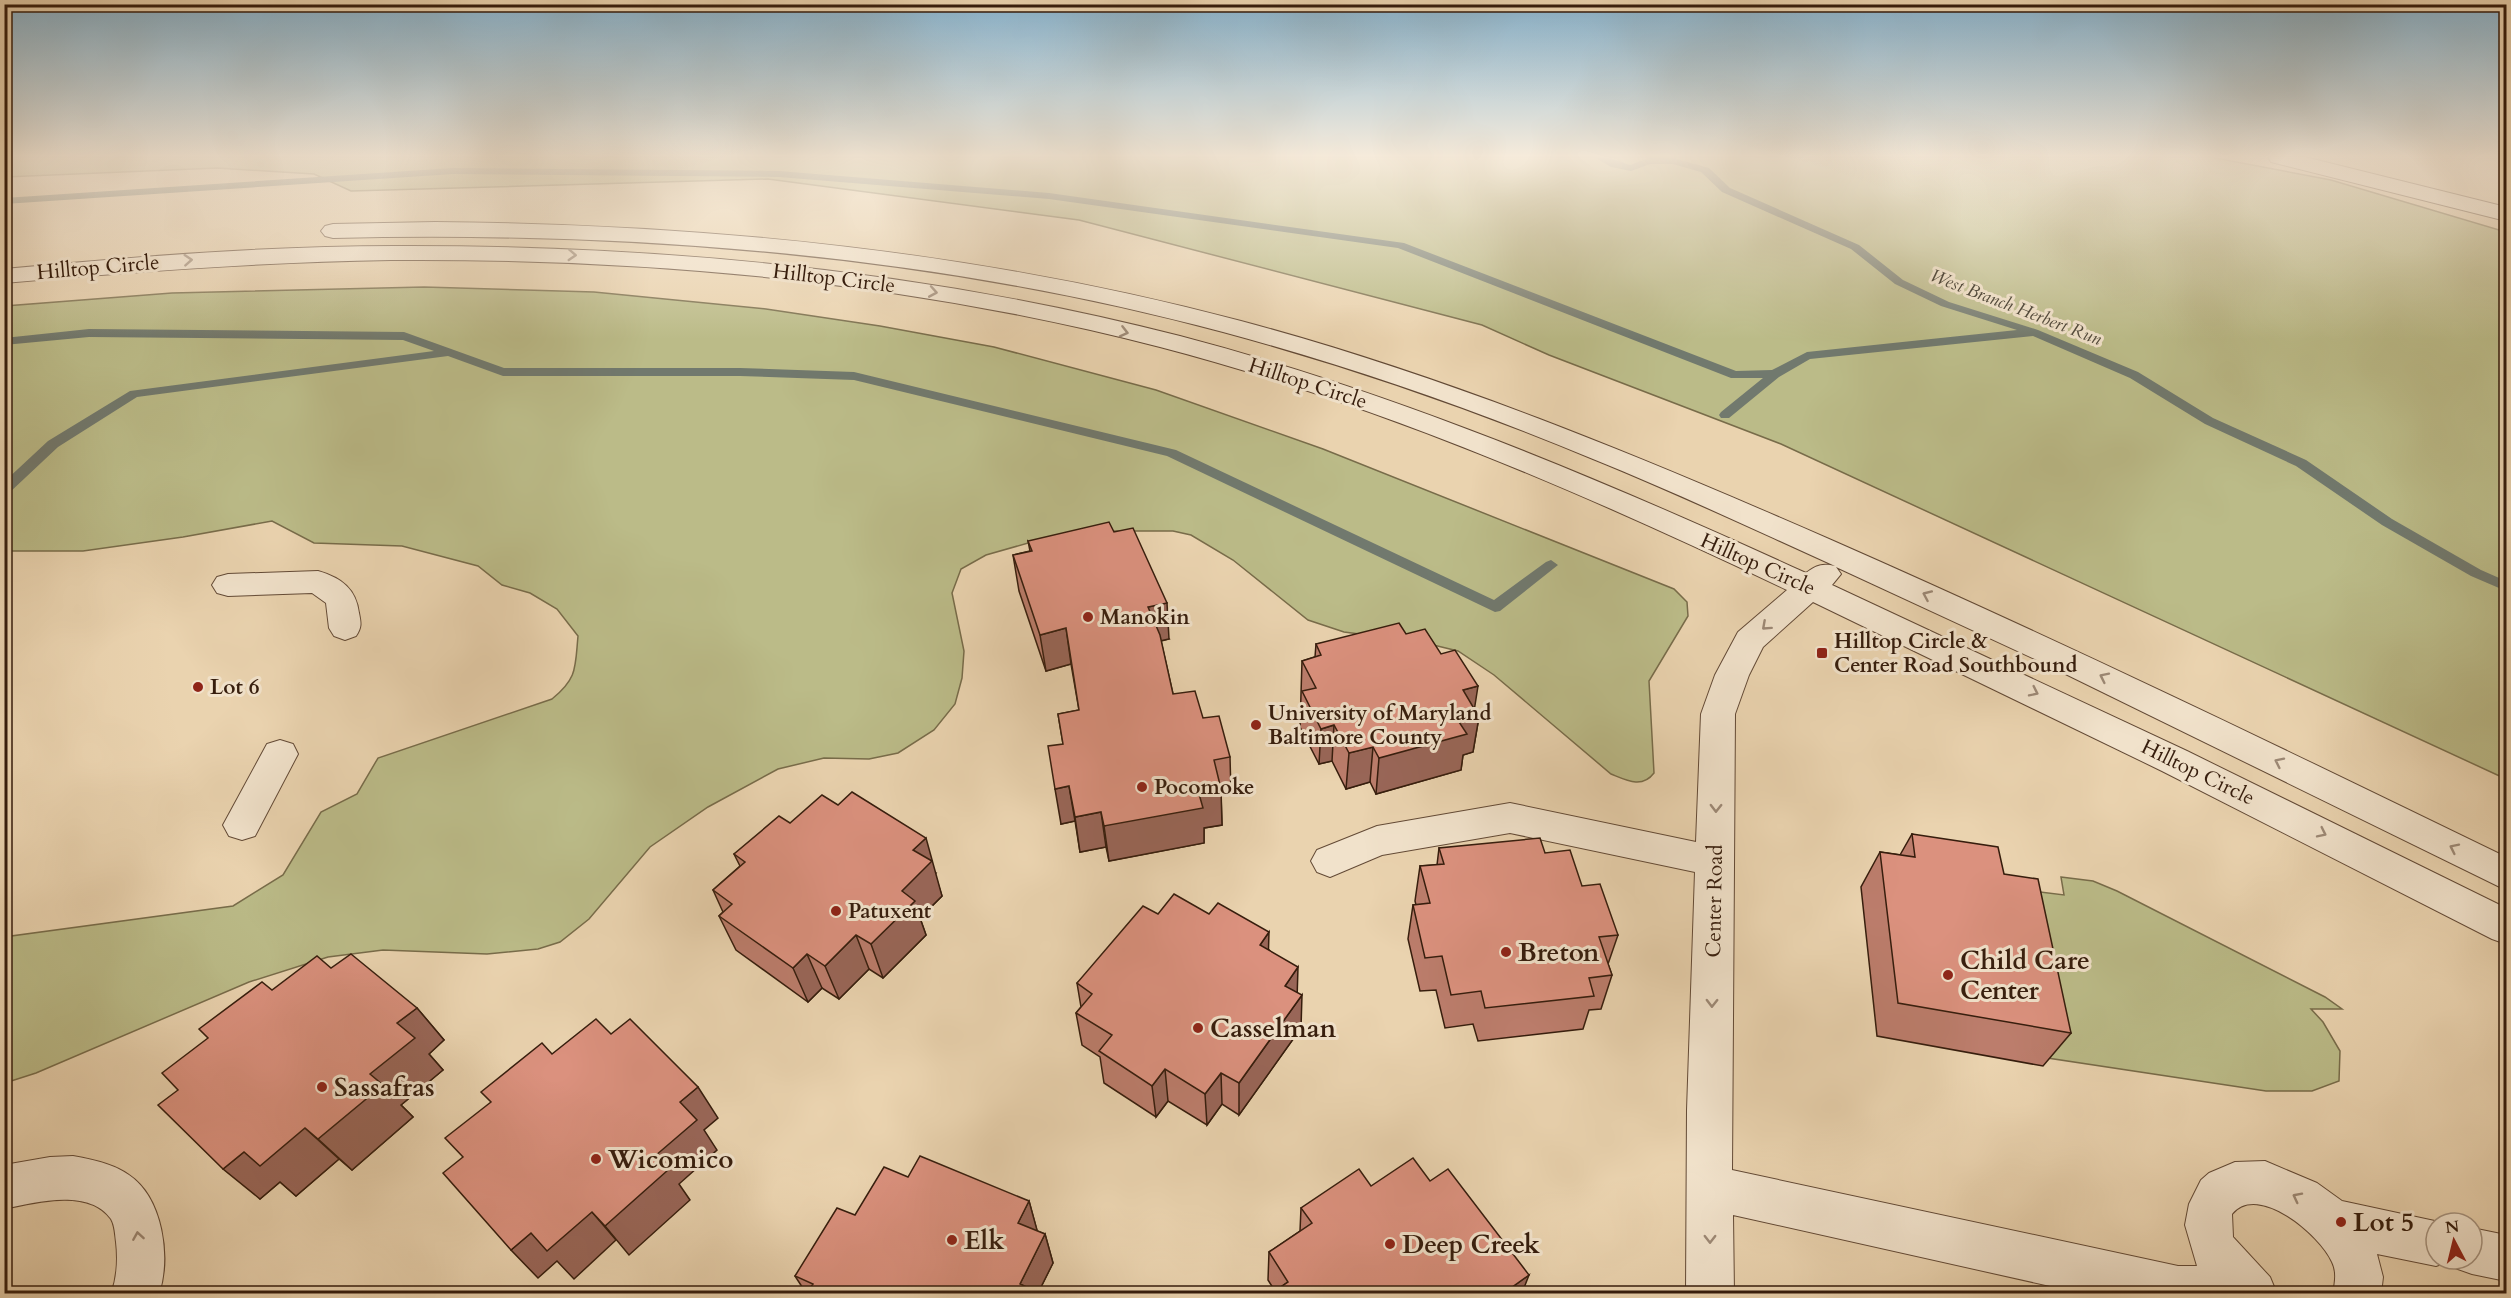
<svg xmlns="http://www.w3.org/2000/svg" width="2511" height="1298" viewBox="0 0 2511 1298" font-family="Cardo,serif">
<rect width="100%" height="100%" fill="#ead3af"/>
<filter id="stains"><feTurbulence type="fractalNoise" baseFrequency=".00333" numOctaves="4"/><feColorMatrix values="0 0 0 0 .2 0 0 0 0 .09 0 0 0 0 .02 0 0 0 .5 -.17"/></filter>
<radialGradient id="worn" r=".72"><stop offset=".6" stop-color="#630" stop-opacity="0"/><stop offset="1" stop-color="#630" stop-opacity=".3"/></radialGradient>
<!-- green -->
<g fill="#bb8" stroke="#786c4a" stroke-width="1.5">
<polygon points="5,157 2210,157 2331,180 2506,232 2506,779 1781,444 1549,355 1482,325 1079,220 768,179 351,191 314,174 217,168 5,177"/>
<path d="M424,287L594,292L766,309L880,326L994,347L1156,390L1323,449L1674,589L1687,602L1688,616L1649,681L1654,773C1642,789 1626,780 1611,774L1494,675L1458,651L1421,642L1344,632L1308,620L1233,560L1191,535L1173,531H1113L1049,537L986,555L961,569L952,593L964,651L962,678L955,704L934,730L898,753L869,759L824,758L778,769L708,807L650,847L589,919L560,942L538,949L487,954L383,950L328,957L249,982L36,1073L5,1083L4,937L233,906L283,875L321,812L357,794L378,758L552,699C578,678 575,667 578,636L557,609L530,593L502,585L478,566L402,546L314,543L272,521L183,537L83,551H5V306L172,293Z"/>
<polygon points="2061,877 2093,881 2117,891 2325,997 2342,1009 2311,1009 2323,1022 2340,1051 2339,1081 2312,1091 2266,1091 2041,1057 2009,888 2064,895"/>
</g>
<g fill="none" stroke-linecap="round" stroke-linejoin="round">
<!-- stream -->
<g fill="#71796e" fill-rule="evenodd">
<polygon points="1594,157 1607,157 1630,165 1649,158 1673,158 1709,168 1730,188 1859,245 1903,280 1949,302 2038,330 2138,372 2213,418 2306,460 2392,519 2481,570 2506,581 2506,591 2471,576 2382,525 2296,466 2205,424 2130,378 2033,336 1810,359 1779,377 1729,418 1721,418 1719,415 1721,412 1763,378 1731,378 1398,248 1049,199 779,177 453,174 4,204 4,198 453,168 779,171 1049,193 1404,243 1736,371 1772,370 1807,352 2017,330 1941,306 1895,284 1851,249 1722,192 1701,172 1673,164 1650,164 1631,171 1611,167"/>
<polygon points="89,329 404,332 504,368 740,368 854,372 1176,450 1494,600 1546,562 1551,560 1558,565 1500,611 1495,612 1167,456 854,380 740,376 503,376 448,356 137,397 58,447 9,493 4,494 4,482 48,441 130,391 434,351 403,340 89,337 4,345 4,338"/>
</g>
<defs>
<g id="minor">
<polygon points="2268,157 2305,157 2506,207 2506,221 2271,162"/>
<path d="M435,222C707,224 977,251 1241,321C1444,375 1637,455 1829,539C2057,639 2282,748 2506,857V890L2041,662L1836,567L1841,574L1832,585L2187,751L2506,908V944L2492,939L2162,771L1813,602L1763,647L1749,675L1735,714L1732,1170L2178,1266H2197L2185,1225L2189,1204L2201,1180L2209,1173L2235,1162L2265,1161L2317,1183L2342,1201L2444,1223H2436V1259H2472V1228L2506,1235V1281L2472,1274L2455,1268L2452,1260L2436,1266L2377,1254L2383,1277L2381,1294H2333C2335,1282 2337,1272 2332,1262C2320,1235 2258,1182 2232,1214L2233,1237L2270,1277L2277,1294H2086L1733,1215L1734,1294H1686L1687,1110L1695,872L1510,833L1382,855L1330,877L1317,872L1311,861L1317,850L1377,826L1510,803L1696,842L1701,714L1715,675L1738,632L1787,590C1584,493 1378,404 1160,347C910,282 649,258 391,260C262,262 133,272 4,283V269C134,257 265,246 395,246C659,245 923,270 1180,336C1397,393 1603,480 1806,573C1816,565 1823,563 1835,566C1755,530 1675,492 1593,459C1473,409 1349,366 1223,332C933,254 632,231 333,238L325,236L321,231L325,226L333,224Z"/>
<path d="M318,571C342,578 356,589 359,613C361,623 362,627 356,636L345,640L334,636L329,628L326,603L312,593L228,596L217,593L212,585L217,577L228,574Z"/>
<polygon points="280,740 293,744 298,754 255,836 242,840 229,836 223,825 229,814 267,744"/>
<path d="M73,1156C91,1159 114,1164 129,1175C163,1198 171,1257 159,1294H111C117,1278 118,1259 116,1242C115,1235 115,1226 111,1219C89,1188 36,1202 4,1209V1165L50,1157Z"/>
</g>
</defs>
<!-- minor casing -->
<use href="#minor" stroke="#634a36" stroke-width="2"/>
<!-- minor -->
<use href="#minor" fill="#f1e2cb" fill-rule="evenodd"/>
</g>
<!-- wall -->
<g fill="#bc7d6c" stroke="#361d0d" stroke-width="1.5">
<polygon points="1028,541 1169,639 1161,641 1173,694 1203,718 1230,757 1231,793 1221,794 1222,825 1204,828 1204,843 1109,861 1106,847 1080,852 1075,821 1061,824 1063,744 1058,714 1079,710 1071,664 1046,671 1019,591 1013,555 1030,551"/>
<polygon points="1406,634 1441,654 1479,717 1473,752 1463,755 1461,770 1376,794 1370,782 1346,789 1332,761 1319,764 1300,727 1302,661 1315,657 1316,644"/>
<polygon points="790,823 936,873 935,874 942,896 920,918 926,935 883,978 869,969 839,999 822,988 808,1002 736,950 719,916 723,912 713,890 740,866 734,854"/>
<polygon points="1912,834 2004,874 2071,1033 2043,1066 1877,1036 1861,887 1880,852 1900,855"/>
<polygon points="1439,848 1545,853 1582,886 1618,935 1608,964 1612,975 1601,1009 1589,1010 1583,1029 1478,1041 1473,1024 1445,1028 1436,990 1420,991 1408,939 1413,905 1416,905 1415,901 1420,866 1437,865"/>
<polygon points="1158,914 1269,950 1297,993 1301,1028 1239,1115 1222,1104 1207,1125 1168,1101 1156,1117 1104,1083 1100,1057 1082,1045 1076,1013 1081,1007 1077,983"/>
<polygon points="331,968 417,1008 444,1040 429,1054 443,1070 401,1105 413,1117 352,1170 339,1159 296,1196 280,1182 260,1199 178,1090"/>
<polygon points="908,1177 1029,1201 1037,1231 1045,1234 1053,1263 1038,1293 806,1293 795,1276 855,1215"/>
<polygon points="1430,1181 1275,1291 1268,1280 1269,1252 1300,1231 1301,1208 1371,1186"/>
</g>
<!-- shaded-wall -->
<g fill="#996658" stroke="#361d0d" stroke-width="1.5">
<polygon points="1167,603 1169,639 1151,643 1148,607"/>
<polygon points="1066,628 1071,664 1046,671 1040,635"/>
<polygon points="1478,686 1473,718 1479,717 1473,752 1463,755 1461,770 1376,794 1379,758 1463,690"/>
<polygon points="1334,725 1332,761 1319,764 1321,729"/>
<polygon points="1373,747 1370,782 1346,789 1349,753"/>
<polygon points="1069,786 1075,821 1061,824 1055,789"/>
<polygon points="1221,789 1222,825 1204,828 1204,843 1109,861 1104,826 1199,794"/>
<polygon points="1101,812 1106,847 1080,852 1075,817"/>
<polygon points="926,838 942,896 920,918 926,935 883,978 871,944 902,891 913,850"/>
<polygon points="1269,932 1268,966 1260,945"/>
<polygon points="856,935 869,969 839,999 825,966"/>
<polygon points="807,954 822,988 808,1002 793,968"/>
<polygon points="1298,967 1297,1000 1285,986"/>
<polygon points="1302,995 1301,1028 1239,1115 1239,1083"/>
<polygon points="417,1008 444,1040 429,1054 443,1070 401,1105 413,1117 352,1170 318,1139 370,1074 397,1023"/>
<polygon points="1165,1069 1168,1101 1156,1117 1152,1086"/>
<polygon points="1221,1073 1222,1104 1207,1125 1205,1094"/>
<polygon points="698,1087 718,1118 704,1130 717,1150 679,1184 690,1200 629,1255 605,1226 655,1156 680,1102"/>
<polygon points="305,1128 339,1159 296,1196 280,1182 260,1199 223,1169 244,1152"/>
<polygon points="1029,1201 1037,1230 1027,1252 1018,1223"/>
<polygon points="592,1212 616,1240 574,1279 557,1261 538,1278 511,1250 531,1233"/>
<polygon points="1045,1234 1053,1263 1038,1293 1020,1284"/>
<polygon points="1529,1275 1522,1293 1509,1293 1511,1288"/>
</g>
<!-- building -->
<g fill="#db917e" stroke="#361d0d" stroke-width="1.5">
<polygon points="1109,522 1114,532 1133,528 1167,603 1148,607 1160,635 1173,694 1195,691 1203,718 1219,716 1230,757 1214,760 1221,789 1199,794 1203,808 1104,826 1101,812 1075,817 1069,786 1055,789 1048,746 1063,744 1058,714 1079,710 1066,628 1040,635 1013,555 1032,551 1028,541"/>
<polygon points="1399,623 1406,634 1425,629 1441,654 1455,650 1478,686 1463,690 1479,717 1459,722 1467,734 1379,758 1373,747 1349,753 1334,725 1321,729 1302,691 1316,688 1302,661 1321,655 1316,644"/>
<polygon points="852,792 926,838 913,850 932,861 902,891 915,901 871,944 856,935 825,966 807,954 793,968 719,916 732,904 713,890 745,862 734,854 779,816 790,823 822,795 838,805"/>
<polygon points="1912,834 1998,847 2004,874 2038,879 2071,1033 1898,1003 1880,852 1915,857"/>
<polygon points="1540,838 1545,853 1570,850 1582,886 1600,884 1618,935 1599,937 1612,975 1589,978 1594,996 1485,1008 1481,991 1451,995 1442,956 1425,958 1413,905 1430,903 1420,866 1444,864 1439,848"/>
<polygon points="1174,894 1209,914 1218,903 1269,932 1260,945 1298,967 1285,986 1302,995 1239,1083 1221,1073 1205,1094 1165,1069 1152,1086 1099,1051 1112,1035 1076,1013 1092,994 1077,983 1143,906 1158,914"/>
<polygon points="351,954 417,1008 397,1023 415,1038 370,1074 383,1085 318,1139 305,1128 260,1166 244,1152 223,1169 158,1105 178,1090 162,1073 208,1038 199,1029 262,982 272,990 317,956 331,968"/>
<polygon points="596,1019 611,1034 630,1019 698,1087 680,1102 697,1120 655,1156 668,1170 605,1226 592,1212 547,1251 531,1233 511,1250 443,1173 463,1157 445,1138 491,1102 481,1092 542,1043 552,1054"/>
<polygon points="920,1156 1029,1201 1018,1223 1045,1234 1020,1284 1039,1293 806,1293 813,1284 795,1276 837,1208 855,1215 884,1167 908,1177"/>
<polygon points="1413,1158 1430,1181 1448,1169 1529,1275 1511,1288 1515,1293 1272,1293 1288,1282 1269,1252 1312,1223 1301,1208 1359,1169 1371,1186"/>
<polygon points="227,1289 240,1293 223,1293"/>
</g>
<!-- one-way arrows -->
<defs><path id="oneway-chevron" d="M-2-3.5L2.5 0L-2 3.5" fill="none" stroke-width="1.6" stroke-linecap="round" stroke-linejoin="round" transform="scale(1.5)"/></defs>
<g stroke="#9d8976">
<use href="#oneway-chevron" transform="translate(572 255) rotate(3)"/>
<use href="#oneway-chevron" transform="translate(188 260) rotate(-4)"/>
<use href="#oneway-chevron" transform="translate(933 292) rotate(10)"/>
<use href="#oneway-chevron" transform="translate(1124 332) rotate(14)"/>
<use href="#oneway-chevron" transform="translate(1927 595) rotate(-156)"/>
<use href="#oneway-chevron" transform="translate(1766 626) rotate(138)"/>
<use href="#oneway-chevron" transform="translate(2104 677) rotate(-154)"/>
<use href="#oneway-chevron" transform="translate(2034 692) rotate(26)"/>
<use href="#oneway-chevron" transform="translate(2279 762) rotate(-154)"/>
<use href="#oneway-chevron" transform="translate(1716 808) rotate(91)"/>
<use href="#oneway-chevron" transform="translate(2322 833) rotate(26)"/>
<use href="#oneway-chevron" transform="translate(2454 848) rotate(-154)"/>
<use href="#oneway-chevron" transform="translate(1712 1003) rotate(91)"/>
<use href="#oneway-chevron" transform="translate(2297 1197) rotate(-153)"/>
<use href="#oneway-chevron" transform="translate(138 1236) rotate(-99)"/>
<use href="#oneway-chevron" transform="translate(1710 1239) rotate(90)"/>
</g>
<!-- sky -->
<linearGradient id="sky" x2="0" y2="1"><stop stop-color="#88b5d1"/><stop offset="0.46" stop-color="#f6ebdb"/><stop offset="1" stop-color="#f6ebdb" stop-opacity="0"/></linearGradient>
<rect width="2511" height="339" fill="url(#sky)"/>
<!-- markers -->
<g fill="#8f2418" stroke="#f1e2cb" stroke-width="2">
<circle cx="1088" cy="617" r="6"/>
<rect x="1816" y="647" width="12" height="12" rx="3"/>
<circle cx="198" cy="687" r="6"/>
<circle cx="1256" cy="725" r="6"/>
<circle cx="1142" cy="787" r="6"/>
<circle cx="836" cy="911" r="6"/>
<circle cx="1506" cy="952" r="6"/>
<circle cx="1948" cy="975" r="6"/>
<circle cx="1198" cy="1028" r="6"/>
<circle cx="322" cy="1087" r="6"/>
<circle cx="596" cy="1159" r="6"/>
<circle cx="2341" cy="1222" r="6"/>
<circle cx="952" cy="1240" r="6"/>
<circle cx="1390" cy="1244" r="6"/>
</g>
<g text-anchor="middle" stroke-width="6" stroke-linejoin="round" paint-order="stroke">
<!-- far-water labels -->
<g font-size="18" font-style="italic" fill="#534b3d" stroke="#f1e2cb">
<text transform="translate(2016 307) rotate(21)" y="6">West Branch Herbert Run</text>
</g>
<!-- street labels -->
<g font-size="21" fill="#361d0d" stroke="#f1e2cb">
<text transform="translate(98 267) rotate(-5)" y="7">Hilltop Circle</text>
<text transform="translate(834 278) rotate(7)" y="7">Hilltop Circle</text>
<text transform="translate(1308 383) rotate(18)" y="7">Hilltop Circle</text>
<text transform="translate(1758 564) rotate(24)" y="7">Hilltop Circle</text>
<text transform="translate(2198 772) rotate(26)" y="7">Hilltop Circle</text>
<text transform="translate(1714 901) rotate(-89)" y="7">Center Road</text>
</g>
<!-- poi labels -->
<g font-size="21" font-weight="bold" fill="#361d0d" stroke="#f1e2cb" text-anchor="start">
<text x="1100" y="624">Manokin</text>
<text x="1834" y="648">Hilltop Circle &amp;<tspan x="1834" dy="24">Center Road Southbound</tspan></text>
<text x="210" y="694">Lot 6</text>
<text x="1268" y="720">University of Maryland<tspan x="1268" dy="24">Baltimore County</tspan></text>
<text x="1154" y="794">Pocomoke</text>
<text x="848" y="918">Patuxent</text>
</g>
<!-- near-poi labels -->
<g font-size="26" font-weight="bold" fill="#361d0d" stroke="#f1e2cb" text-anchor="start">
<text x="1518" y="961">Breton</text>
<text x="1960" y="969">Child Care<tspan x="1960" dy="30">Center</tspan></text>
<text x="1210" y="1037">Casselman</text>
<text x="334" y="1096">Sassafras</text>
<text x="608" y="1168">Wicomico</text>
<text x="2353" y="1231">Lot 5</text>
<text x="964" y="1249">Elk</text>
<text x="1402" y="1253">Deep Creek</text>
</g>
</g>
<!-- margin -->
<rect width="2511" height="1298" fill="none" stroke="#ead3af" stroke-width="24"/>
<rect x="6" y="6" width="2499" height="1286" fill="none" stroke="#361d0d" stroke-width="3"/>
<rect x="12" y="12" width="2487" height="1274" fill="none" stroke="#361d0d" stroke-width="1.5"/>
<!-- north arrow -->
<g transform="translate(2454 1241) rotate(353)"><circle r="28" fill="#f1e2cb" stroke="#a6937f" stroke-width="1.5"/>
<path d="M0-4.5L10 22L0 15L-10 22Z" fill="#8f2418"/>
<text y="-9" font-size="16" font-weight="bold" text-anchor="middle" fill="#361d0d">N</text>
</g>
<rect width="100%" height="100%" filter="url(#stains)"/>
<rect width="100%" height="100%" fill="url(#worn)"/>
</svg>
